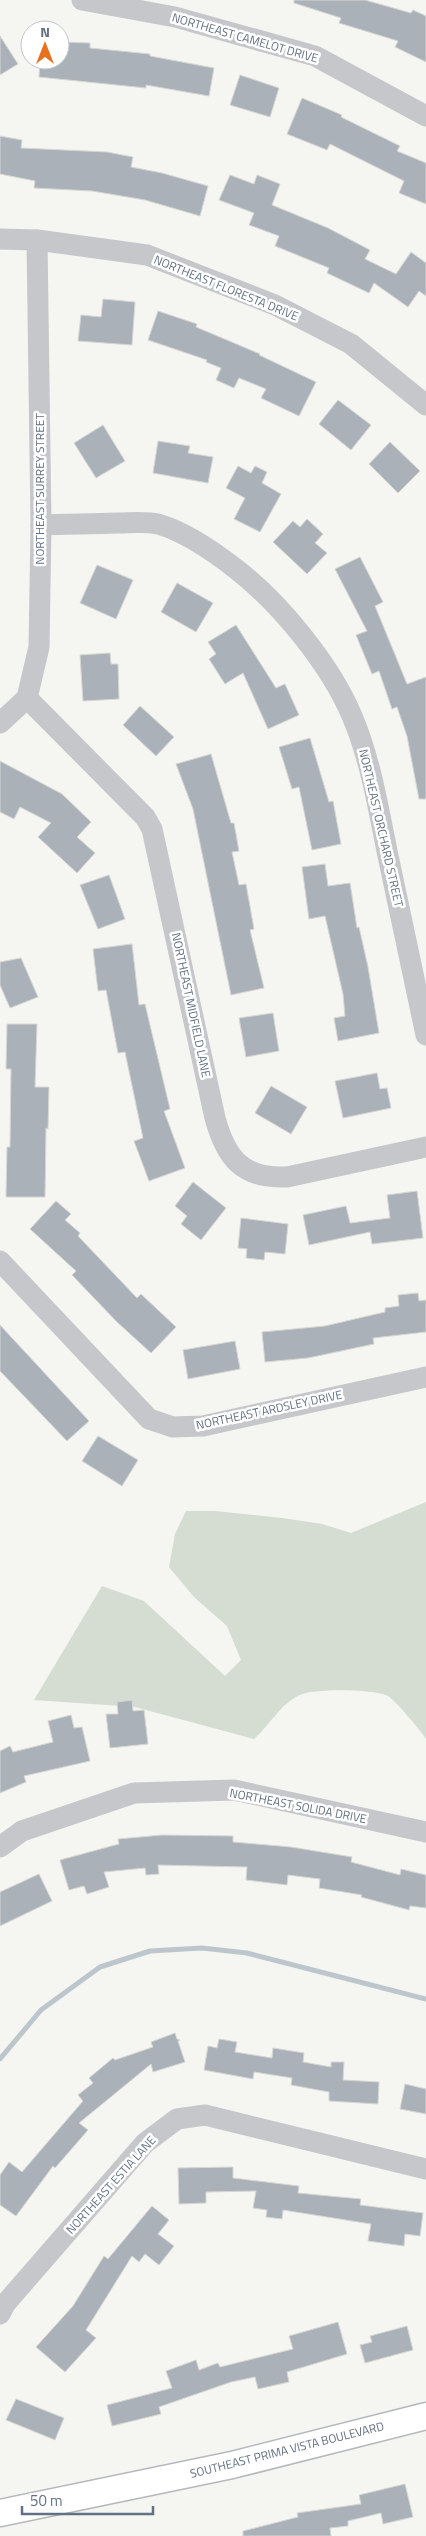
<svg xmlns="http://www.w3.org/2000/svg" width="426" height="2536" viewBox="0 0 426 2536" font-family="'Titillium Web',sans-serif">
<rect width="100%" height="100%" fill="#f5f5f1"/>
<!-- green -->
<path fill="#d5dcd2" d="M426,1502V1739C422,1732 395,1700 388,1696C375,1689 313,1688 300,1695C280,1704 270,1725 254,1739L135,1707L34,1700L102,1586L144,1601L225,1676L241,1660L227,1626L194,1597L169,1567L175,1534L186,1511H215L282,1518L322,1524L351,1533Z"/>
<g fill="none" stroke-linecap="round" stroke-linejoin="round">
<!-- stream -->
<polyline stroke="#bec6cd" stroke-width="5" points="0,2059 41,2010 100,1967 150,1951 202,1948 247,1953 426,1999"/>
</g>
<!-- building -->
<g fill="#abb1b8" stroke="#d6d7d4">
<polygon points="294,0 365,0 411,13 413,10 426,16 426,62 395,47 398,41 339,23 341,18 294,3"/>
<polygon points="0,36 18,64 0,75"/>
<polygon points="60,42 90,43 90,48 150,54 150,56 214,68 209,96 146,85 146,88 39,77 40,60 60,60"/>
<polygon points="240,75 279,88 270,117 230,105"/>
<polygon points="302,98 342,115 341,117 400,146 397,151 426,163 426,204 399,193 404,181 330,144 327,150 287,134"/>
<polygon points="0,136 22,140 21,148 107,152 133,157 131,167 162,173 208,186 200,216 145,200 92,191 34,188 35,181 0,174"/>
<polygon points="230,175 254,184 257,175 280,184 272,205 328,228 370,250 365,259 396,274 411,252 426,263 426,296 419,291 408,307 374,283 369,293 327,273 329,268 275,246 279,236 249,225 254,213 219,200"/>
<polygon points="103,299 135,302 132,345 78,341 81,315 101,317"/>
<polygon points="158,311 197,324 196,327 260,354 259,355 316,382 299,416 261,398 266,389 239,378 234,388 216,380 221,368 206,362 207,360 148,340"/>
<polygon points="338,400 371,425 351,450 319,424"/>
<polygon points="103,425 125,461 96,478 74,443"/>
<polygon points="158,441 190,446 188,453 213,457 208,483 153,473"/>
<polygon points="390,442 420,471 398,493 369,464"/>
<polygon points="238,466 251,473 255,466 267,472 262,483 281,494 260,532 234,519 245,498 226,488"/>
<polygon points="307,519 323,534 315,543 327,553 307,574 273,542 293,521 300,527"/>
<polygon points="360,557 383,602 375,606 407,684 426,677 426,799 419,799 407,736 397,707 392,709 379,671 372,674 356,635 367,631 335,569"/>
<polygon points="97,565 133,580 116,619 80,603"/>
<polygon points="177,583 213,603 196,632 161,612"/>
<polygon points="236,625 276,688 285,684 299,715 268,729 243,673 225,684 209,659 216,654 208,642"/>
<polygon points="110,653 111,664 118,664 119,699 83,701 80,655"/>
<polygon points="140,706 174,737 156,756 123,725"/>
<polygon points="310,738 329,802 333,801 341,844 312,850 299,787 292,789 279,747"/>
<polygon points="211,754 231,823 234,823 239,851 232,852 239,885 246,884 254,929 250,930 264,988 231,995 193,809 176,764"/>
<polygon points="0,761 62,794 91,822 77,837 95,853 77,873 38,837 51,823 20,807 14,819 0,812"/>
<polygon points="325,864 328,886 350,883 357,928 359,927 368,967 379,1033 338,1041 334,1018 345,1016 343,994 325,916 309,919 302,867"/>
<polygon points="109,875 125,919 98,929 80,885"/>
<polygon points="132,944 139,1005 145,1004 170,1109 164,1111 185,1168 149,1181 134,1141 143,1138 125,1052 118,1053 106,990 98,991 93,949"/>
<polygon points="21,958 38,997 10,1008 0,985 0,962"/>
<polygon points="273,1013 279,1051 246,1057 239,1018"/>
<polygon points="7,1024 37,1024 35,1087 49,1087 48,1129 46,1128 45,1197 6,1197 7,1147 10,1147 11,1069 6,1069"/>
<polygon points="377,1073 380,1089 387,1088 391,1108 343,1118 335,1081"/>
<polygon points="271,1086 307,1107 291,1134 255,1113"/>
<polygon points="193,1182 226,1208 201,1240 181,1224 187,1216 175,1206"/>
<polygon points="417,1191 423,1238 372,1244 370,1232 309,1245 303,1215 346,1206 350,1223 390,1218 387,1195"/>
<polygon points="56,1201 71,1214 65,1220 80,1233 78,1236 137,1298 141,1294 176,1327 151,1353 117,1322 72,1275 76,1271 30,1229"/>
<polygon points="241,1218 288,1224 285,1254 265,1252 264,1260 246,1258 247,1249 238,1248"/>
<polygon points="418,1293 419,1301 426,1300 426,1332 373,1338 374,1344 308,1358 265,1362 262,1332 325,1326 385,1312 385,1308 399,1306 398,1295"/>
<polygon points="0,1325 89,1421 67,1441 0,1371"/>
<polygon points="235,1341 240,1369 188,1379 183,1350"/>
<polygon points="98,1436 138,1460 122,1486 82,1461"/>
<polygon points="132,1700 133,1711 144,1710 148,1744 110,1748 106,1714 118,1714 117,1702"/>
<polygon points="71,1715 74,1728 82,1727 90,1761 24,1776 26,1782 0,1793 0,1751 10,1746 13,1752 53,1742 48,1721"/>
<polygon points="162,1835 233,1836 233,1842 291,1847 352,1857 351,1862 400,1875 401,1869 426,1875 426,1908 410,1906 409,1910 361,1897 362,1895 319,1888 320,1879 288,1875 287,1885 246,1880 247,1867 158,1865 159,1874 146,1875 145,1868 104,1872 109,1887 87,1894 84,1886 69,1890 60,1860 119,1844 118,1839"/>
<polygon points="39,1874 52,1901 0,1926 0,1892"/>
<polygon points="175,2033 177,2039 180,2040 178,2041 185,2062 153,2072 151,2064 79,2123 88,2130 55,2168 53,2166 16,2216 0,2205 0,2175 9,2162 22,2172 83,2101 78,2095 93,2083 89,2078 113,2058 115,2060 153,2047 151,2042"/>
<polygon points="219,2039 237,2042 235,2052 272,2058 273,2048 304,2053 303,2062 331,2067 331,2062 344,2062 343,2080 379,2082 378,2104 329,2101 329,2092 291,2085 292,2078 254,2072 253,2079 204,2070 208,2046 217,2048"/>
<polygon points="405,2084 426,2089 426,2114 400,2109"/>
<polygon points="233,2167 233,2178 299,2186 298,2193 361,2199 360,2205 423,2213 420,2236 405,2234 404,2246 368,2241 371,2224 283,2210 282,2219 266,2217 267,2210 253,2208 256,2191 206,2192 206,2203 179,2204 178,2168"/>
<polygon points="152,2206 169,2220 158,2234 174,2246 159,2265 145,2254 139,2262 132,2256 86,2330 96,2338 65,2372 36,2347 73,2306 104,2256 108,2259"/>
<polygon points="338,2322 347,2354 287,2372 289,2382 258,2389 255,2377 231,2382 159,2407 161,2414 112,2426 107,2405 172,2388 166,2371 196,2360 199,2370 218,2363 220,2367 293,2349 289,2336"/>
<polygon points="407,2326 413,2350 365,2363 360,2345 372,2342 370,2336"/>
<polygon points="16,2399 64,2418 55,2440 6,2420"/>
<polygon points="405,2484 413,2517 383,2524 381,2513 348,2521 348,2526 330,2528 331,2536 243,2536 243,2531 298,2517 297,2513 361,2504 359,2495"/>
</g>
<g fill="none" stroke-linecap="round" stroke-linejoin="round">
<defs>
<polyline id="major" points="0,2513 232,2465 426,2416"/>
</defs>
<!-- major casing -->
<use href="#major" stroke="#b5b8bd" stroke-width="29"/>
<!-- minor -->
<g stroke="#c5c7cb" stroke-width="21">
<polyline points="82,0 175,17 315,56 426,116"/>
<polyline points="0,239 37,240 147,255 275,305 351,344 426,405"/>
<path d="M41,525C66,524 91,524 116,523C129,523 145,521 158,524C186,532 213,551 236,569C280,603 330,664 352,716C370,758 378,806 387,851C400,912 413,974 426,1035"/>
<path d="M27,698L145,817L152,829L215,1118C226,1158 242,1179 287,1177L426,1147"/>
<polyline points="0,723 27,698 39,647 41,525 37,240"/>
<polyline points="0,1261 149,1419 173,1427 203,1426 426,1377"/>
<polyline points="0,1847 22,1831 134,1793 234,1790 426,1832"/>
<polyline points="0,2314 5,2304 145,2143 177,2119 205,2115 426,2169"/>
</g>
<!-- major -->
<use href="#major" stroke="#fff" stroke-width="26"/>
</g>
<g text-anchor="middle" stroke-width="5" stroke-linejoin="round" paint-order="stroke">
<!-- street labels -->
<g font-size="12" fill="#647083" stroke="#fff">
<text transform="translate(245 38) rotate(16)" y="4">NORTHEAST CAMELOT DRIVE</text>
<text transform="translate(226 288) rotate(22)" y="4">NORTHEAST FLORESTA DRIVE</text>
<text transform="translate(40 489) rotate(-90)" y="4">NORTHEAST SURREY STREET</text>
<text transform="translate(381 828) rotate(77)" y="4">NORTHEAST ORCHARD STREET</text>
<text transform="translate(191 1005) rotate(78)" y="4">NORTHEAST MIDFIELD LANE</text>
<text transform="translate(269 1410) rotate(-12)" y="4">NORTHEAST ARDSLEY DRIVE</text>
<text transform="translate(298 1806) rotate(11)" y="4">NORTHEAST SOLIDA DRIVE</text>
<text transform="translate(111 2185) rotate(-48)" y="4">NORTHEAST ESTIA LANE</text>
<text transform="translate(287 2450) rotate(-14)" y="4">SOUTHEAST PRIMA VISTA BOULEVARD</text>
</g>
</g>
<!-- north arrow -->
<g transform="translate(45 45)"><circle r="24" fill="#ffffff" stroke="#c1c6cd"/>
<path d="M0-4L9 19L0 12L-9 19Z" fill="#e77120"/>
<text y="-8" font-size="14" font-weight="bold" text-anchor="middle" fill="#647083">N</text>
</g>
<!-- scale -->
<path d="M22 2506v8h131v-8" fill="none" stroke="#647083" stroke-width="2.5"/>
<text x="30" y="2506" font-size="15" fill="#647083" stroke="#ffffff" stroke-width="4" paint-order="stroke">50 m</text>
</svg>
